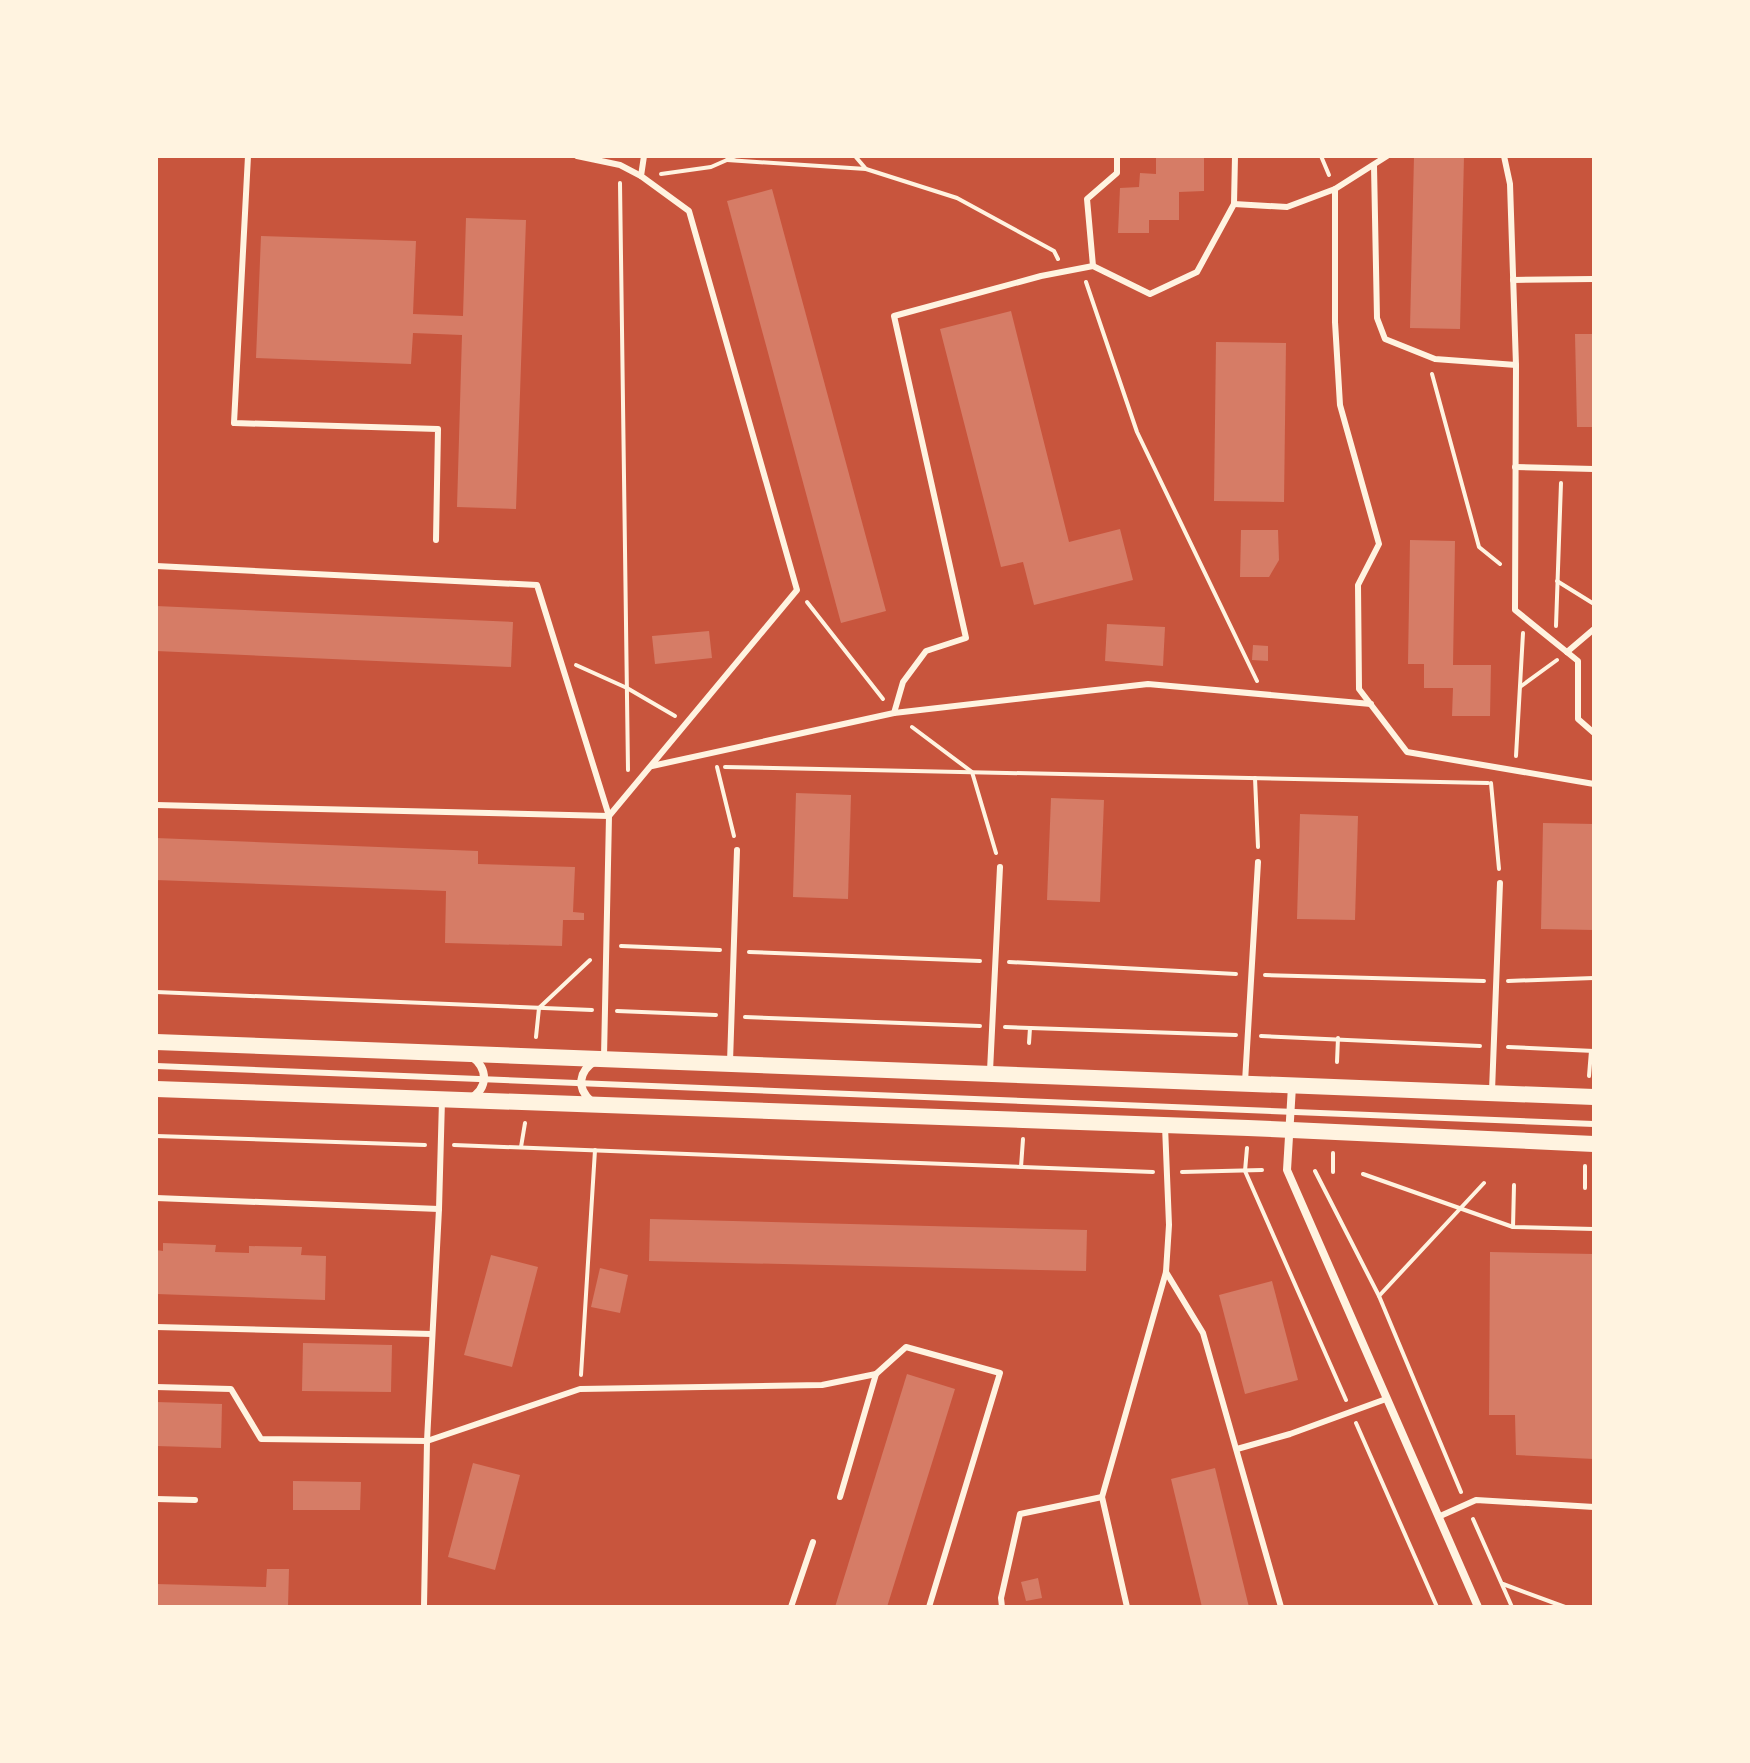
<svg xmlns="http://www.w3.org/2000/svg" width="1750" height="1763" viewBox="0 0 1750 1763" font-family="Commissioner,sans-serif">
<rect width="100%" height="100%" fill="#c8553d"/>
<!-- building -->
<g fill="#d67c66">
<polygon points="1156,156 1204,156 1204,191 1179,192 1179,220 1149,220 1149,233 1118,233 1120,188 1139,187 1140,173 1156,174"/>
<polygon points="1414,156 1464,156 1460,329 1410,328"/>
<polygon points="772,189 886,611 841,623 727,201"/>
<polygon points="466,218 526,220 516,509 457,507 462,335 413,333 411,364 256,358 261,236 416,241 413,314 463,316"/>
<polygon points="1011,311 1069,542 1120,529 1133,580 1034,605 1023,562 1001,567 940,329"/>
<polygon points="1575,334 1594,334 1594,427 1577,427"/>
<polygon points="1216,342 1286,343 1284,502 1214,501"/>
<polygon points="1241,530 1278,530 1279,560 1269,577 1240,577"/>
<polygon points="1410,540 1455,541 1453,665 1491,665 1490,716 1452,716 1453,688 1424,688 1424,664 1408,664"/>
<polygon points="156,606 513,622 511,667 156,651"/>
<polygon points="1107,624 1165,627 1163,666 1105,661"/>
<polygon points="709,631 712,658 655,664 652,636"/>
<polygon points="1253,645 1268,646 1268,661 1252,660"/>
<polygon points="796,793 851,795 848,899 793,897"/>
<polygon points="1051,798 1104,800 1100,902 1047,900"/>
<polygon points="1300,814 1358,816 1355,920 1297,919"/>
<polygon points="1543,823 1594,824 1594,930 1541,929"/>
<polygon points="156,838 478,851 478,864 575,867 573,912 584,913 584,920 563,920 562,946 445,943 446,891 156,880"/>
<polygon points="650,1219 1087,1230 1086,1271 649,1261"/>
<polygon points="163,1243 216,1245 215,1252 249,1253 249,1246 302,1247 301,1255 326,1256 325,1300 156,1294 156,1250 163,1251"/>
<polygon points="1490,1252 1594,1254 1594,1459 1516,1455 1515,1415 1489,1415"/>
<polygon points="491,1255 538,1267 512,1367 464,1355"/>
<polygon points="600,1268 628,1275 620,1313 591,1307"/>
<polygon points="1272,1281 1298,1380 1245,1394 1219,1295"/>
<polygon points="303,1343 392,1345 391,1392 302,1391"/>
<polygon points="907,1374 955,1389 887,1607 835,1607"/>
<polygon points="156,1402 222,1404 221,1448 156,1446"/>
<polygon points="473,1463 520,1475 495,1570 448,1557"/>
<polygon points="1215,1468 1249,1607 1202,1607 1171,1479"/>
<polygon points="293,1481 361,1482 360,1510 293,1510"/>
<polygon points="267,1569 289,1569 288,1607 156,1607 156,1584 266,1587"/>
<polygon points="1038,1578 1042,1598 1026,1601 1021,1582"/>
</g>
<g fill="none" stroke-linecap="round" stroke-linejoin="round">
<!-- path -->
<g stroke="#fff3e0" stroke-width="4">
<polyline points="855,156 866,169 957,198 1054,251 1058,259"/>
<polyline points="1321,156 1329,175"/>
<polyline points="727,160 866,169"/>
<polyline points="661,174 711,167 736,156"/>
<polyline points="620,183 628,770"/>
<polyline points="1086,282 1137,432 1257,681"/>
<polyline points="1432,374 1479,547 1500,564"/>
<polyline points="1557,581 1594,604"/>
<polyline points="807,602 883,699"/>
<polyline points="1556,626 1561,483"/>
<polyline points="576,665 627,688 675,716"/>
<polyline points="1520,687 1557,660"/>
<polyline points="912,727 972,772 996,853"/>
<polyline points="1516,756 1523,633"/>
<polyline points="717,767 734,836"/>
<polyline points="725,767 1488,783"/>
<polyline points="1255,778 1258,847"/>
<polyline points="1491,783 1499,869"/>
<polyline points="621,946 720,950"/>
<polyline points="749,952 980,961"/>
<polyline points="1009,962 1236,974"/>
<polyline points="1265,975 1484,981"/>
<polyline points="1508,981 1594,978"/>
<polyline points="156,992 592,1010"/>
<polyline points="617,1011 716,1015"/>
<polyline points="745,1017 980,1026"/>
<polyline points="1005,1027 1236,1035"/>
<polyline points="1261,1036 1480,1046"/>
<polyline points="536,1037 539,1008 590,960"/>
<polyline points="1029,1043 1030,1028"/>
<polyline points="1508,1047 1594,1051"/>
<polyline points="1337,1062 1338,1038"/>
<polyline points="1589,1076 1591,1051"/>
<polyline points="156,1136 425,1145"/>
<polyline points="454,1145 1153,1172"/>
<polyline points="521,1147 525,1123"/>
<polyline points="1247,1148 1245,1171 1346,1400"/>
<polyline points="1021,1167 1023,1139"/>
<polyline points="1315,1171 1379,1296 1461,1492"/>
<polyline points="1182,1172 1262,1170"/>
<polyline points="1333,1172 1333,1153"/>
<polyline points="1363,1174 1513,1227 1594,1229"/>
<polyline points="1585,1188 1585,1166"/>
<polyline points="1513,1227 1514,1185"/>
<polyline points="1379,1296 1484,1183"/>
<polyline points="581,1375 595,1150"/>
<polyline points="1356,1423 1437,1607"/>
<polyline points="1473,1519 1512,1607"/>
<polyline points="1503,1584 1565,1607"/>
</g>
<!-- service -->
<g stroke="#fff3e0" stroke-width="6">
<polyline points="248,156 234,423 438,429 436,540"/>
<polyline points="577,156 620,165 641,176"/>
<polyline points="1374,166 1377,318 1385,339 1435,359 1516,365 1510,184 1504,156"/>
<polyline points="1335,189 1387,156"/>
<polyline points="1234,204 1287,207 1335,189 1335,322 1340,405 1379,544 1358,585 1359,689 1407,752 1594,784"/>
<polyline points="1093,266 1087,199 1117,173 1117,156"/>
<polyline points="1513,280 1594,279"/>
<polyline points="1516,365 1515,610 1578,661 1578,719 1594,733"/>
<polyline points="1515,467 1594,469"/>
<polyline points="156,566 537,585 609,816 604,1057"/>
<polyline points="1567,652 1594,629"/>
<polyline points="894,713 1148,684 1371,704"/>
<polyline points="652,766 894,713 903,682 926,651 966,638 894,316 1041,276 1093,266 1150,294 1197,272 1234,204 1235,156"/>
<polyline points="156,805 609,816 797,590 689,211 641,176 644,156"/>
<polyline points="730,1062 737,850"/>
<polyline points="156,1066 1594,1124"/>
<polyline points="990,1071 1000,867"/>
<polyline points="1245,1082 1258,862"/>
<polyline points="1492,1091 1500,883"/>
<polyline points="156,1198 439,1209"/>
<polyline points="1166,1272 1203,1333 1281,1607"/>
<polyline points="156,1327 432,1334"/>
<polyline points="156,1387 231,1389 261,1439 427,1441 580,1389 822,1385 876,1374 906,1347 1000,1373 929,1607"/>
<polyline points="1237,1449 1290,1434 1386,1399"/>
<polyline points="840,1497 876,1374"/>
<polyline points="156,1499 195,1500"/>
<polyline points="1438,1517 1476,1500 1594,1507"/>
<polyline points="424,1607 427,1441 439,1209 442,1100"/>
<polyline points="791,1607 813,1542"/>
<polyline points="1002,1607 1001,1598 1020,1514 1102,1497"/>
<polyline points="1127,1607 1102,1497 1166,1272 1169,1225 1165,1126"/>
</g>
<!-- minor -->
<g stroke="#fff3e0" stroke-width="8">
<polyline points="1292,1086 1287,1170 1478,1607"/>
<path d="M470,1099C488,1088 489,1069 471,1056"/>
<path d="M591,1101C576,1088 579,1071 595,1061"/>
</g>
<!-- secondary -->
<g stroke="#fff3e0" stroke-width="16">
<polyline points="156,1042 1594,1097"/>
<polyline points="156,1089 1248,1128 1594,1144"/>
</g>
</g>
<!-- border -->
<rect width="1750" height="1763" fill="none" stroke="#fff3e0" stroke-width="316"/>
</svg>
